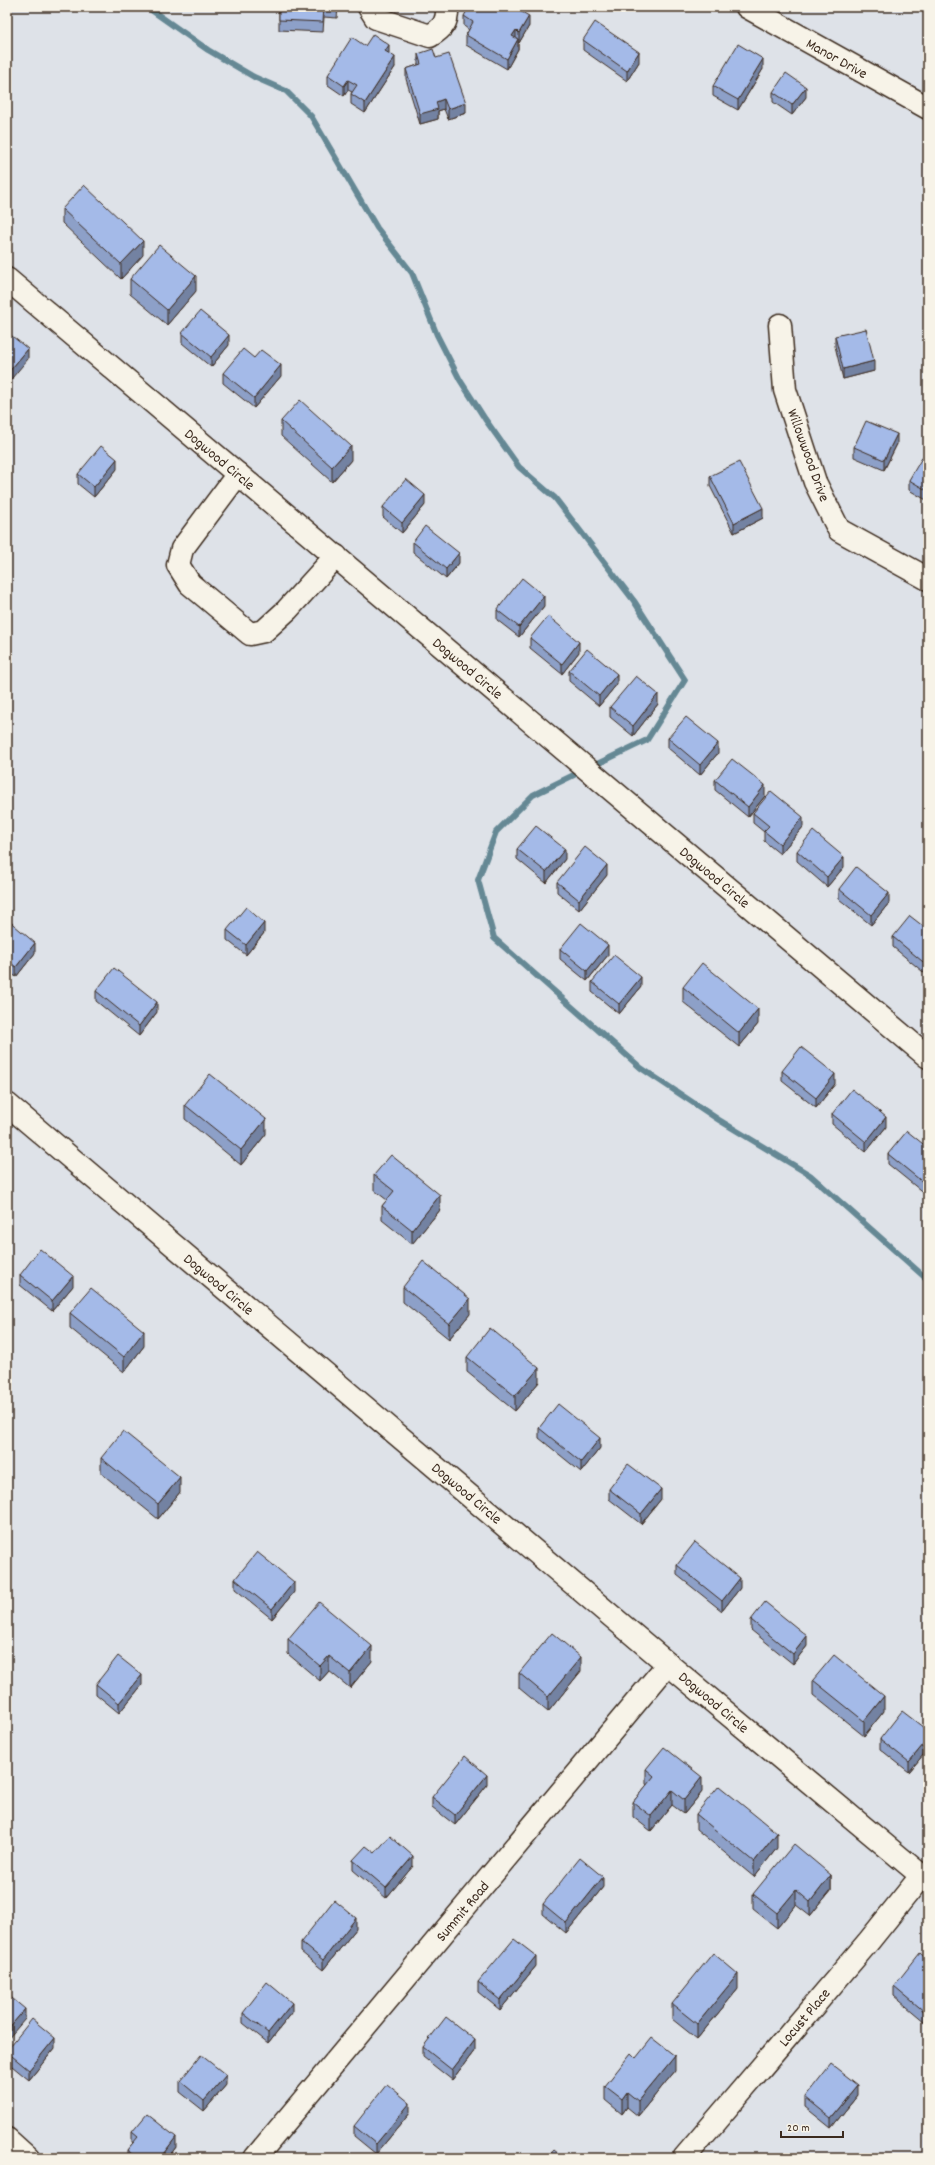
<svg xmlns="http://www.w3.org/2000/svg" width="935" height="2165" viewBox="0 0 935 2165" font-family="Dekko,sans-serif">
<rect width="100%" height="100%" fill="#dee2e8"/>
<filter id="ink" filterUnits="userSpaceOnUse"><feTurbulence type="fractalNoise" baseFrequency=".025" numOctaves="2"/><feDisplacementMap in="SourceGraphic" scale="8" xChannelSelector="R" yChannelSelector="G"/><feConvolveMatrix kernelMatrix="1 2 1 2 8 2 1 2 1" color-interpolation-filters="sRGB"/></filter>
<g filter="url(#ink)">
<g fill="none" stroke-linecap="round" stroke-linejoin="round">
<!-- stream -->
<g stroke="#658894" stroke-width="6">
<polyline points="147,7 208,50 254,77 286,91 311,116 377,228 412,273 437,335 460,380 485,419 519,467 555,498 634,601 685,680 647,740 591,767"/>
<polyline points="582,771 533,795 496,832 478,880 494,938 641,1068 719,1120 810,1175 928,1280"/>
</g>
<defs>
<g id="minor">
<path d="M369,7L376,18L430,36C443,28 448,22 447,7"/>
<polyline points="747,7 928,108"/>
<polyline points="7,279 928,1057"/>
<polyline points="780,325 785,390 815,482 839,530 928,579"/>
<polyline points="238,474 182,549 178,565 190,584 250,634 264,631 287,610 336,556"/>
<polyline points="7,1104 668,1664 928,1881"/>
<polyline points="7,2139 28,2158"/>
<polyline points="255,2158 668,1664"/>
<polyline points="684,2158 869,1941 922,1875"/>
</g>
</defs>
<!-- minor casing -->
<use href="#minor" stroke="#3b2a1e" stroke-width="25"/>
<!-- minor -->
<use href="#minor" stroke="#f7f3e8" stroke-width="22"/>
</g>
<!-- wall -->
<g fill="#8da0c8" stroke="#3b2a1e">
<polygon points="279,7 338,7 337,18 324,17 323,32 279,30"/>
<polygon points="464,16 529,26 519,43 518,42 518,49 507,69 466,45 466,35 469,30 464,26"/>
<polygon points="583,40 639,62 627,81 583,50"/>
<polygon points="365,46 389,53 395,67 365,113 351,104 351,94 352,92 348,90 344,96 328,85 328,75"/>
<polygon points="418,54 436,58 466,113 448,119 444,109 438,111 438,119 420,124 406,79 406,69 418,65"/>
<polygon points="763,69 738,110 713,96 713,86"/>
<polygon points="773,92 806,97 792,115 773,102"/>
<polygon points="62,209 143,255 121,279 62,223"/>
<polygon points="130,279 196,291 167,325 130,294"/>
<polygon points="182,333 229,345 211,367 182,343"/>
<polygon points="835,336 874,371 843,379 835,346"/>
<polygon points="254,358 281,376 254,408 223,383 223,373"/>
<polygon points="281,421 351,460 332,482 281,436"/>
<polygon points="897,444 884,470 854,457 854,447"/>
<polygon points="928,459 928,501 909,490 909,480"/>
<polygon points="117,469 94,497 78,484 78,474"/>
<polygon points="710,476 763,518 734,533 710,486"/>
<polygon points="425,505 402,533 383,517 383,507"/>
<polygon points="413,542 459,563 446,579 413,552"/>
<polygon points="544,606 519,637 497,620 497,610"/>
<polygon points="530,638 579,652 562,674 530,648"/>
<polygon points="569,671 617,684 599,706 569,681"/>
<polygon points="658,704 633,736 610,717 610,707"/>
<polygon points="668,738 718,753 700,775 668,748"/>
<polygon points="715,780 765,796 748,817 715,790"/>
<polygon points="753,813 803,827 780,854 764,841 764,832 753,823"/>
<polygon points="517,849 565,859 546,883 517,859"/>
<polygon points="797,851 844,867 827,887 797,861"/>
<polygon points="607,875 579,910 557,892 557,882"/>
<polygon points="839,889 889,903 871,925 839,899"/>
<polygon points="7,919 35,953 16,977 7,970"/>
<polygon points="227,930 264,933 246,955 227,940"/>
<polygon points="928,930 928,976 893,947 893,937"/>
<polygon points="560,949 608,955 587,981 560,959"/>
<polygon points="592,982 641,987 619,1014 592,992"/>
<polygon points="683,987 758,1024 739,1047 683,1002"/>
<polygon points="96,991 157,1012 139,1036 96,1001"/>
<polygon points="782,1071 835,1084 816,1108 782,1081"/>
<polygon points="185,1105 266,1134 241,1165 185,1119"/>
<polygon points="832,1114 886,1127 866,1152 832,1124"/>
<polygon points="928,1148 928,1190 925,1194 888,1164 888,1154"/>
<polygon points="374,1175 440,1210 412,1244 382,1220 382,1206 387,1200 374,1190"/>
<polygon points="20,1275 73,1286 52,1311 20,1285"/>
<polygon points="403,1287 470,1314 449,1339 403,1302"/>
<polygon points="70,1313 144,1346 124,1372 70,1328"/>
<polygon points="467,1357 539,1382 515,1411 467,1372"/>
<polygon points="539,1428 600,1448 581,1472 539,1438"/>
<polygon points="101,1458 180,1492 158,1519 101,1473"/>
<polygon points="609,1489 661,1499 641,1524 609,1499"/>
<polygon points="677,1565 740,1588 722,1611 677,1575"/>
<polygon points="235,1579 294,1592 272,1619 235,1589"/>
<polygon points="751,1620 807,1646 793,1664 751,1630"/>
<polygon points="288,1639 372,1661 350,1688 329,1671 320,1681 288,1654"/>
<polygon points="581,1671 548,1712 519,1688 519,1673"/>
<polygon points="813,1680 884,1711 864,1736 813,1695"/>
<polygon points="96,1684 142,1685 119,1713 96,1694"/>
<polygon points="928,1731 928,1749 909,1772 880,1749 880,1739"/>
<polygon points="646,1769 702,1792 684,1814 672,1805 651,1831 633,1817 633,1802 647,1785 646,1784"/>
<polygon points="487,1785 455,1825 432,1807 432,1797"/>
<polygon points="696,1814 777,1848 754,1877 696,1829"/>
<polygon points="375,1853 413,1866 386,1898 353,1870 353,1860"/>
<polygon points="831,1875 831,1890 810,1916 796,1905 777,1928 753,1909 753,1894"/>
<polygon points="603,1887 566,1933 543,1914 543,1904"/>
<polygon points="356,1929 323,1970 301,1952 301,1942"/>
<polygon points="928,1960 928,2018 925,2022 894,1996 894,1986"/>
<polygon points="536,1966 500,2010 478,1992 478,1982"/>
<polygon points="738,1989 697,2039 672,2019 672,2004"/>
<polygon points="243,2013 292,2013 268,2043 243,2023"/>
<polygon points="423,2047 475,2050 452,2080 423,2057"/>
<polygon points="55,2048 29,2080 7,2062 7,2050"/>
<polygon points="636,2058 675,2071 638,2116 627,2107 622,2114 605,2100 605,2086"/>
<polygon points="180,2081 226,2085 204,2111 180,2092"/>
<polygon points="858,2095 831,2128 805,2107 805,2097"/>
<polygon points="410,2113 376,2154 354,2136 354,2126"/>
<polygon points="132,2132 176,2147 168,2158 127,2158 127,2150 133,2143 132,2142"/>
</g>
<!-- shaded-wall -->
<g fill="#7382a2" stroke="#3b2a1e">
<polygon points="529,16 529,26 519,43 519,33"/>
<polygon points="516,30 516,40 512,36"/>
<polygon points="518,39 518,49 507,69 507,59"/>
<polygon points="389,45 389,55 385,51"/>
<polygon points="639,52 639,62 627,81 627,71"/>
<polygon points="395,57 395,67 365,113 365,103"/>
<polygon points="763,59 763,69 738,110 738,100"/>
<polygon points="348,80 348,90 344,96 344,86"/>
<polygon points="806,87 806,97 792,115 792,105"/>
<polygon points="444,99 444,109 438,111 438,119 420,124 420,114 436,102"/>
<polygon points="466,103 466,113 448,119 448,109"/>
<polygon points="143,241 143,255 121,279 121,264"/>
<polygon points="196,276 196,291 167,325 167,310"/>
<polygon points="229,335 229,345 211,367 211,357"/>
<polygon points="28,349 28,359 7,384 7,374"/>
<polygon points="874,361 874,371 843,379 843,369"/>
<polygon points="281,365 281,376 254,408 254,398"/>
<polygon points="897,434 897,444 884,470 884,460"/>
<polygon points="351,446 351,460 332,482 332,467"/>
<polygon points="117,459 117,469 94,497 94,487"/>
<polygon points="425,495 425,505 402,533 402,523"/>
<polygon points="763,508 763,518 734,533 734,523"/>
<polygon points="459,553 459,563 446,579 446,569"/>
<polygon points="544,596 544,606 519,637 519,627"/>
<polygon points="579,642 579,652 562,674 562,664"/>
<polygon points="617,674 617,684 599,706 599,696"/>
<polygon points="658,694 658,704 633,736 633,726"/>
<polygon points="718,743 718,753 700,775 700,765"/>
<polygon points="765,785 765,796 748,817 748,807"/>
<polygon points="803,817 803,827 780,854 780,844"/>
<polygon points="565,849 565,859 546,883 546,872"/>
<polygon points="844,857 844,867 827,887 827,877"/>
<polygon points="607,865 607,875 579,910 579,900"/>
<polygon points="889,893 889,903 871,925 871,915"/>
<polygon points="264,923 264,933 246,955 246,945"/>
<polygon points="35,943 35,953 16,977 16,967"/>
<polygon points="608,945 608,955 587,981 587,971"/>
<polygon points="641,977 641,987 619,1014 619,1004"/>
<polygon points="157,1002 157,1012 139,1036 139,1026"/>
<polygon points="758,1009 758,1024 739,1047 739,1033"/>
<polygon points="835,1074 835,1084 816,1108 816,1098"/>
<polygon points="886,1117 886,1127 866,1152 866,1142"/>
<polygon points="266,1119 266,1134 241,1165 241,1150"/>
<polygon points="928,1180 928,1190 925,1194 925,1184"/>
<polygon points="440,1195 440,1210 412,1244 412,1230"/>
<polygon points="73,1276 73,1286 52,1311 52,1301"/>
<polygon points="470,1299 470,1314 449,1339 449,1324"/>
<polygon points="144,1331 144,1346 124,1372 124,1357"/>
<polygon points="539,1368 539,1382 515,1411 515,1396"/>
<polygon points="600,1438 600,1448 581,1472 581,1462"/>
<polygon points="180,1477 180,1492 158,1519 158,1504"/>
<polygon points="661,1489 661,1499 641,1524 641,1514"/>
<polygon points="740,1578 740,1588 722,1611 722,1601"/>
<polygon points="294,1582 294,1592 272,1619 272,1609"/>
<polygon points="807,1636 807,1646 793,1664 793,1654"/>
<polygon points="372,1646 372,1661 350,1688 350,1673"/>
<polygon points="329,1656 329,1671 320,1681 320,1666"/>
<polygon points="581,1657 581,1671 548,1712 548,1697"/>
<polygon points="142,1675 142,1685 119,1713 119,1703"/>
<polygon points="884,1696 884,1711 864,1736 864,1721"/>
<polygon points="928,1739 928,1749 909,1772 909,1762"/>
<polygon points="487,1775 487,1785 455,1825 455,1815"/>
<polygon points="702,1777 702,1792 684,1814 684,1800"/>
<polygon points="672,1790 672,1805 651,1831 651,1816"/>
<polygon points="777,1833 777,1848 754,1877 754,1862"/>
<polygon points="413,1856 413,1866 386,1898 386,1888"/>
<polygon points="831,1875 831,1890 810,1916 810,1902"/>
<polygon points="603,1877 603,1887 566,1933 566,1923"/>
<polygon points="796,1890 796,1905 777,1928 777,1913"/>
<polygon points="356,1918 356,1929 323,1970 323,1960"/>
<polygon points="536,1956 536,1966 500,2010 500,2000"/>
<polygon points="738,1974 738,1989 697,2039 697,2024"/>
<polygon points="292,2003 292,2013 268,2043 268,2033"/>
<polygon points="928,2008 928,2018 925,2022 925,2012"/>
<polygon points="25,2009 25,2019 7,2040 7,2030"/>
<polygon points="55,2038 55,2048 29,2080 29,2070"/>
<polygon points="475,2040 475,2050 452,2080 452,2070"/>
<polygon points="675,2056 675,2071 638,2116 638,2101"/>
<polygon points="226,2075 226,2085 204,2111 204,2101"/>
<polygon points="858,2085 858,2095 831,2128 831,2118"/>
<polygon points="627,2092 627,2107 622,2114 622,2099"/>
<polygon points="410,2103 410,2113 376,2154 376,2144"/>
<polygon points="176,2137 176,2147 168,2158 160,2158"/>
</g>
<!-- building -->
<g fill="#a4bae8" stroke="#3b2a1e">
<polygon points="279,7 337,7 337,8 324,7 323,22 279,20"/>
<polygon points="469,7 513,7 529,16 519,33 516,30 512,36 518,39 507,59 466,35 473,22 464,16"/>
<polygon points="595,22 639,52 627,71 583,40"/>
<polygon points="373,34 389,45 385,51 395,57 365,103 351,94 357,85 348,80 344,86 328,75 352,37 365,46"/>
<polygon points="738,44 763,59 738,100 713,86"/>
<polygon points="433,49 436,58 449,54 466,103 448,109 444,99 436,102 438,109 420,114 406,69 421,64 418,54"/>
<polygon points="786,73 806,87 792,105 773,92"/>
<polygon points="84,185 143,241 121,264 62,209"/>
<polygon points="159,245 196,276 167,310 130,279"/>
<polygon points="200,311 229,335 211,357 182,333"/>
<polygon points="866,329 874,361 843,369 835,336"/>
<polygon points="7,332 28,349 7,374"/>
<polygon points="243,349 254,358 261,350 281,365 254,398 223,373"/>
<polygon points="300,400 351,446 332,467 281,421"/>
<polygon points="866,421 897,434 884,460 854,447"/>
<polygon points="101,446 117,459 94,487 78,474"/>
<polygon points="923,456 928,459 928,491 909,480"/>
<polygon points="739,462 763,508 734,523 710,476"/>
<polygon points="406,479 425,495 402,523 383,507"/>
<polygon points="425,526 459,553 446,569 413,542"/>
<polygon points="522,578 544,596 519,627 497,610"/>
<polygon points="548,616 579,642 562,664 530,638"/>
<polygon points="587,649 617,674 599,696 569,671"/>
<polygon points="636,676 658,694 633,726 610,707"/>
<polygon points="686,717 718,743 700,765 668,738"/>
<polygon points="732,759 765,785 748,807 715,780"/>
<polygon points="771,791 803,817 780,844 764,831 769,826 753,813"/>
<polygon points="536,826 565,849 546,872 517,849"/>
<polygon points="813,831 844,857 827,877 797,851"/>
<polygon points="585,847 607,865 579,900 557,882"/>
<polygon points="856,867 889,893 871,915 839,889"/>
<polygon points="246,907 264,923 246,945 227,930"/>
<polygon points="910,916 928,930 928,966 893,937"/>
<polygon points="7,919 35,943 16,967 7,960"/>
<polygon points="581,923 608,945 587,971 560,949"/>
<polygon points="614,955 641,977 619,1004 592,982"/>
<polygon points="702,963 758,1009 739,1033 683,987"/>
<polygon points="114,968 157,1002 139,1026 96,991"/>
<polygon points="801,1047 835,1074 816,1098 782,1071"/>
<polygon points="210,1074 266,1119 241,1150 185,1105"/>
<polygon points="852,1089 886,1117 866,1142 832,1114"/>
<polygon points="907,1131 928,1148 928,1180 925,1184 888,1154"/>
<polygon points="391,1155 440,1195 412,1230 382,1206 394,1191 374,1175"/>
<polygon points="40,1249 73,1276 52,1301 20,1275"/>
<polygon points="423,1261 470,1299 449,1324 403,1287"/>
<polygon points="91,1288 144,1331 124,1357 70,1313"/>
<polygon points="490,1328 539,1368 515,1396 467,1357"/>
<polygon points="558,1404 600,1438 581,1462 539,1428"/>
<polygon points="123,1431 180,1477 158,1504 101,1458"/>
<polygon points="628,1464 661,1489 641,1514 609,1489"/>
<polygon points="695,1542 740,1578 722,1601 677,1565"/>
<polygon points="257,1552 294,1582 272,1609 235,1579"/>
<polygon points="319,1602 372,1646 350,1673 329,1656 320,1666 288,1639"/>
<polygon points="765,1602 807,1636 793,1654 751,1620"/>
<polygon points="552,1633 581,1657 548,1697 519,1673"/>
<polygon points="834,1655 884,1696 864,1721 813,1680"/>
<polygon points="118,1656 142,1675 119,1703 96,1684"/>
<polygon points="902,1711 928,1731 928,1739 909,1762 880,1739"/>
<polygon points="664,1747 702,1777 684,1800 672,1790 651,1816 633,1802 654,1776 646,1769"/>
<polygon points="465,1756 487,1775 455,1815 432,1797"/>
<polygon points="719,1786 777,1833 754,1862 696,1814"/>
<polygon points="390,1836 413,1856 386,1888 353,1860 366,1846 375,1853"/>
<polygon points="794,1844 831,1875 810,1902 796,1890 777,1913 753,1894"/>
<polygon points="580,1858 603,1877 566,1923 543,1904"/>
<polygon points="334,1900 356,1918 323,1960 301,1942"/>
<polygon points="514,1939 536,1956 500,2000 478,1982"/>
<polygon points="713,1953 738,1974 697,2024 672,2004"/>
<polygon points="920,1953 928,1960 928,2008 925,2012 894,1986"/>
<polygon points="267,1982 292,2003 268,2033 243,2013"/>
<polygon points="7,1994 25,2009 7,2030"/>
<polygon points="446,2017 475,2040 452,2070 423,2047"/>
<polygon points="32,2019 55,2038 29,2070 7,2052 7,2050"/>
<polygon points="652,2038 675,2056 638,2101 627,2092 622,2099 605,2086 631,2053 636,2058"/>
<polygon points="201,2055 226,2075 204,2101 180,2081"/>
<polygon points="831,2064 858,2085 831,2118 805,2097"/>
<polygon points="387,2084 410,2103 376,2144 354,2126"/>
<polygon points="147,2114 176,2137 160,2158 137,2158 127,2150 138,2137 132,2132"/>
<polygon points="554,2150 564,2158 547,2158"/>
<polygon points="758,2154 763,2158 755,2158"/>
</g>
</g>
<g text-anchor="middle" stroke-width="3" stroke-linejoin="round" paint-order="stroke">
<!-- street labels -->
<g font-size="15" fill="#3b2a1e" stroke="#f7f3e8">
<text transform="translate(837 58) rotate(29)" y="5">Manor Drive</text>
<text transform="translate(809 455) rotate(70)" y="5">Willowwood Drive</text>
<text transform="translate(220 459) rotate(40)" y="5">Dogwood Circle</text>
<text transform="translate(468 668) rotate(40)" y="5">Dogwood Circle</text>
<text transform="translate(715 877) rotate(40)" y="5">Dogwood Circle</text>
<text transform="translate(219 1284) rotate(40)" y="5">Dogwood Circle</text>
<text transform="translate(467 1493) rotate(40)" y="5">Dogwood Circle</text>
<text transform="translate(714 1702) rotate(40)" y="5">Dogwood Circle</text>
<text transform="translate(462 1911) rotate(-50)" y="5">Summit Road</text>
<text transform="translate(804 2017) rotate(-50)" y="5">Locust Place</text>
</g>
</g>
<!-- margin -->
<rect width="935" height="2165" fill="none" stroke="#f7f3e8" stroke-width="24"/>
<rect x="12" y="12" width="911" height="2141" fill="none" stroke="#3b2a1e" stroke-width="1.5" filter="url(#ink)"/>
<!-- scale -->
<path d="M781 2131v6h62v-6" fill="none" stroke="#3b2a1e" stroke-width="2"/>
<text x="787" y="2131" font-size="12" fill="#3b2a1e" stroke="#f7f3e8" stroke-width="3" paint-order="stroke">20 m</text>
</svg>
